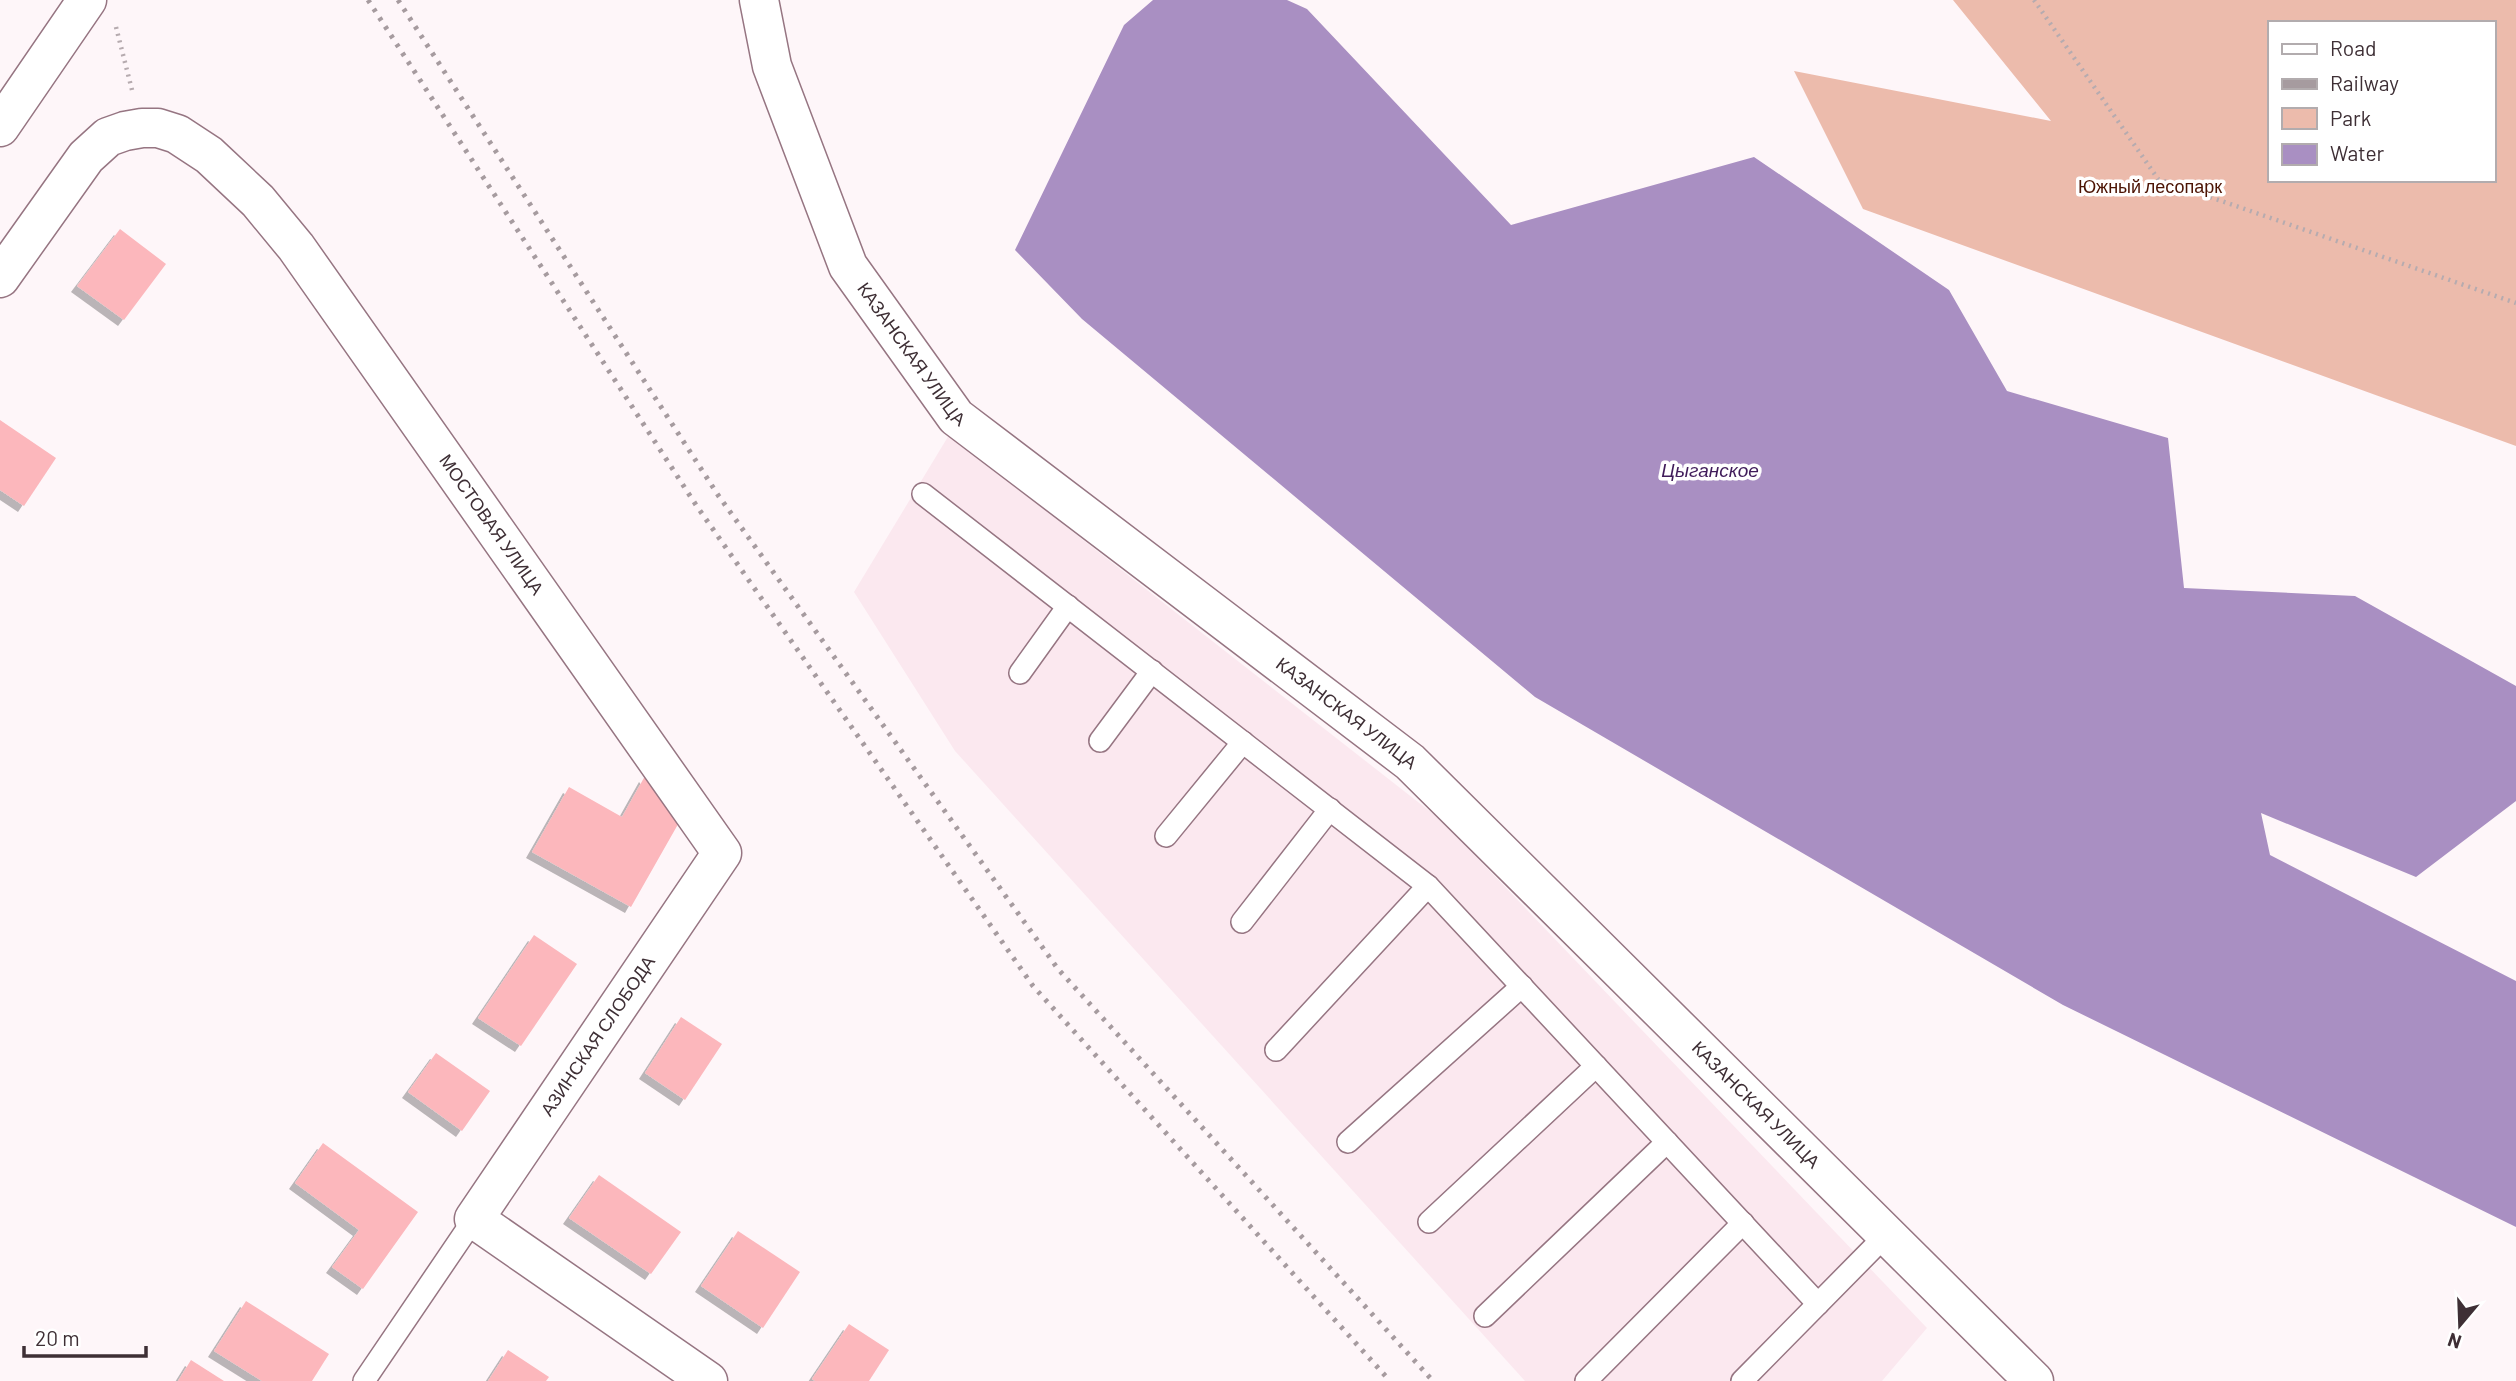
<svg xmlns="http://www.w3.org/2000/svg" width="2516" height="1381" viewBox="0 0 2516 1381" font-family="Barlow,sans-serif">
<defs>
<filter id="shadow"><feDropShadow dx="-6" dy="6" stdDeviation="0" flood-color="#0004"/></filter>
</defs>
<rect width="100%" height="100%" fill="#fef6f9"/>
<!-- built -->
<polygon fill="#fbe8ef" points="949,435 1441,820 1927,1328 1882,1381 1525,1381 955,751 854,592"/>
<!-- green -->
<path fill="#ecbbac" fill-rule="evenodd" d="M1953,0H2516V446L1863,209L1794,71L2051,121ZM2269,23H2493V180H2269Z"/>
<!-- water -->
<polygon fill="#a98fc2" points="1153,0 1287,0 1307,9 1511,225 1754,157 1949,290 2007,391 2168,438 2184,588 2355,596 2516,686 2516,801 2416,877 2261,813 2270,855 2516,981 2516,1227 2063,1005 1535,697 1082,319 1015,250 1124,25"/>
<!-- building -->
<g fill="#fcb7bc" filter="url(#shadow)">
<polygon points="120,229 166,264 124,320 77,286"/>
<polygon points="0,420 56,458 24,506 0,490"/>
<polygon points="645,776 681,819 631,907 532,852 569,787 622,817"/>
<polygon points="534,935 577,964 521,1046 478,1018"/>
<polygon points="681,1017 722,1044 685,1100 645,1073"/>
<polygon points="436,1053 490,1091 462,1131 408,1092"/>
<polygon points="323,1143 418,1212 363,1289 332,1267 359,1230 295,1183"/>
<polygon points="599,1175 681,1232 651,1274 569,1218"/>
<polygon points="738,1231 800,1272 763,1328 701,1286"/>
<polygon points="246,1301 329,1354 312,1381 262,1381 214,1351"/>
<polygon points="849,1324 889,1350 869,1381 815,1381 812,1379"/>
<polygon points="508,1350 549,1377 546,1381 488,1381"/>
<polygon points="191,1360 224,1381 178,1381"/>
</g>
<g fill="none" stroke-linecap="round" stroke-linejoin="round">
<defs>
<g id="lane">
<polyline points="923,494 1428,886 1818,1304"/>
<polyline points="1020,673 1068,606"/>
<polyline points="1100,741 1152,671"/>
<polyline points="1166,836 1243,742"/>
<polyline points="1242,922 1330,809"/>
<polyline points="1276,1050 1428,886"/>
<polyline points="1348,1142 1522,986"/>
<polyline points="1429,1222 1596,1066"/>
<polyline points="1485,1316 1667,1142"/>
<polyline points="364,1381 474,1219"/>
<polyline points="1586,1381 1743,1223"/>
<polyline points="1742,1381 1886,1235"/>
</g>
<g id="street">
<path id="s1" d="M759,0L772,66L848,266L956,417L1410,762L2034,1381"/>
<path id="s2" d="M0,278L86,157L108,137L125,131L142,128H158L177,134L209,155L258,201L296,247L722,853L474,1219L708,1381"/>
</g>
<polyline id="secondary" points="0,127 87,0"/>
</defs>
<!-- lane casing -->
<use href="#lane" stroke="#967582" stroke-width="24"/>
<!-- street casing -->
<use href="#street" stroke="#967582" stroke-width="41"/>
<!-- secondary casing -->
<use href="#secondary" stroke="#967582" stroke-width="41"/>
<!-- path -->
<g stroke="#b6abaf" stroke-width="4.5" stroke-dasharray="2 5" stroke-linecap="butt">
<polyline points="2034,0 2158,179 2516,303"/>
<polyline points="116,27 132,90"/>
</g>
<!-- lane -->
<use href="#lane" stroke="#fff" stroke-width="21"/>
<!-- street -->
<use href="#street" stroke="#fff" stroke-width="38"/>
<!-- secondary -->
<use href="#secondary" stroke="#fff" stroke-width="38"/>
<!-- rail -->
<g stroke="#a69b9f" stroke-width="5" stroke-dasharray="3.5 7" stroke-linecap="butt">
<polyline points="368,0 696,505 1033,986 1390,1381"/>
<polyline points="398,0 718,495 1058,969 1433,1381"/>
</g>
</g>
<g text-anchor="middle" stroke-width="7" stroke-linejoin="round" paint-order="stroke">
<!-- park labels -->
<g font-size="18" fill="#4c1404" stroke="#fff">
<text x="2150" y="193">Южный лесопарк</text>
</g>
<!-- street labels -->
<g font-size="18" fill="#3e2f35" stroke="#fff">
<text dy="6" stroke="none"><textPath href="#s1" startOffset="390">КАЗАНСКАЯ УЛИЦА</textPath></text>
<text dy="6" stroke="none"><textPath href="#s2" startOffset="754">МОСТОВАЯ УЛИЦА</textPath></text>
<text dy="6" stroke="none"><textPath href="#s1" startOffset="957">КАЗАНСКАЯ УЛИЦА</textPath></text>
<text transform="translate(598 1036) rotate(-56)" y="6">АЗИНСКАЯ СЛОБОДА</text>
<text dy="6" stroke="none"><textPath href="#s1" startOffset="1524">КАЗАНСКАЯ УЛИЦА</textPath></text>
</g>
<!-- water labels -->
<g font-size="19" font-style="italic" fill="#401c5a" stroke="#fff">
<text x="1710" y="477">Цыганское</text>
</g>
</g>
<!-- legend -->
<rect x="2268" y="21" width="228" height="161" fill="#ffffff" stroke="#b2acae" stroke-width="2"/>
<rect x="2282" y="44" width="35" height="10" fill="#ffffff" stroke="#b2acae" stroke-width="2"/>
<text x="2330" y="56" font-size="21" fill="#3e2f35">Road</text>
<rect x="2282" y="79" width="35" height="10" fill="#a69b9f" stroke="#b2acae" stroke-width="2"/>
<text x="2330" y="91" font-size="21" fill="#3e2f35">Railway</text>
<rect x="2282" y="108" width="35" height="21" fill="#ecbbac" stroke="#b2acae" stroke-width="2"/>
<text x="2330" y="126" font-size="21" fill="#3e2f35">Park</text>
<rect x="2282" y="144" width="35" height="21" fill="#a98fc2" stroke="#b2acae" stroke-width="2"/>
<text x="2330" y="161" font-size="21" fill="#3e2f35">Water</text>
<!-- north arrow -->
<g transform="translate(2460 1325) rotate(199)" stroke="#ffffff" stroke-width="5" paint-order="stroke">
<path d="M0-5L12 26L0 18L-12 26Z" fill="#3e2f35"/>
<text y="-10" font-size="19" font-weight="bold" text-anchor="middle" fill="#3e2f35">N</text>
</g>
<!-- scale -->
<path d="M24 1346v10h122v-10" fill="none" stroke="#3e2f35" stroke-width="3.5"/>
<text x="35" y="1346" font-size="21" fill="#3e2f35" stroke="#ffffff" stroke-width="5" paint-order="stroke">20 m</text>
</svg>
